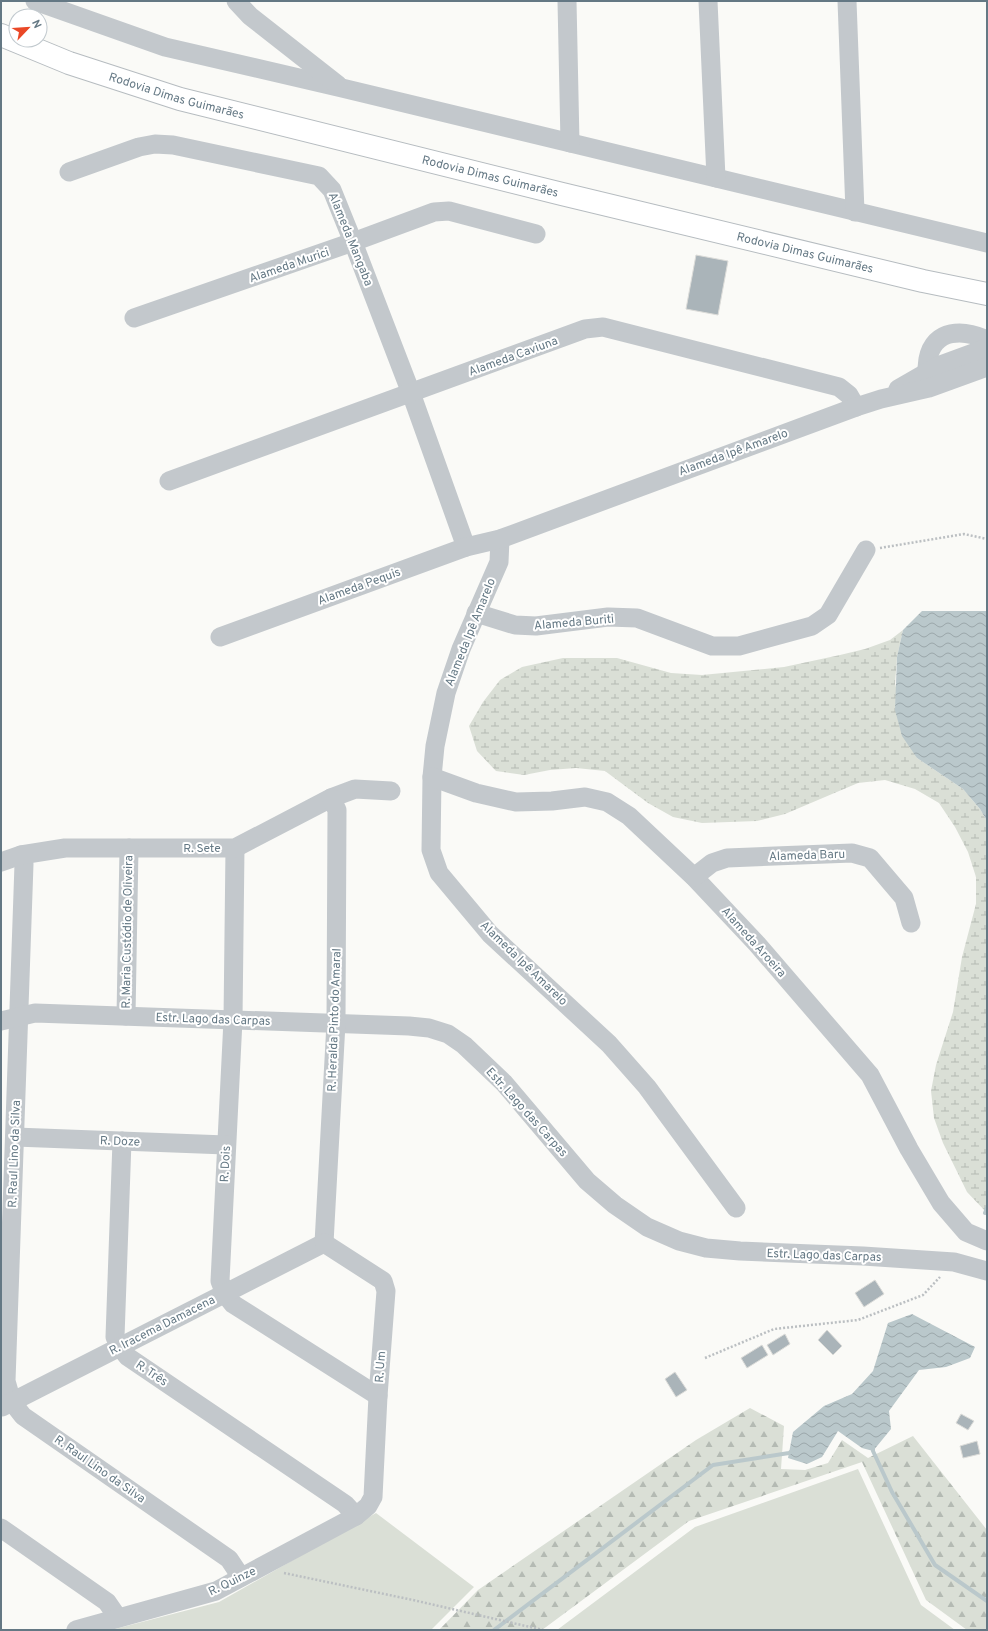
<svg xmlns="http://www.w3.org/2000/svg" width="988" height="1631" viewBox="0 0 988 1631" font-family="Overpass,sans-serif">
<defs>
<pattern id="forest-firs" width="22" height="20" patternUnits="userSpaceOnUse"><rect width="22" height="20" fill="#dadfd6"/><path d="M5 1l3.5 6h-7zM16 11l3.5 6h-7z" fill="#b4bab3"/></pattern>
<pattern id="wetland-marsh" width="20" height="14" patternUnits="userSpaceOnUse"><rect width="20" height="14" fill="#dadfd6"/><path d="M1 5h8M5 5V1M11 12h8M15 12V8" fill="none" stroke="#b4bab3"/></pattern>
<pattern id="water-waves" width="16" height="10" patternUnits="userSpaceOnUse"><rect width="16" height="10" fill="#bac8cb"/><path d="M0 5q4-4 8 0t8 0" fill="none" stroke="#9ba7aa"/></pattern>
</defs>
<rect width="100%" height="100%" fill="#fafaf7"/>
<!-- green -->
<g fill="#dadfd6">
<polygon points="858,1469 921,1605 955,1630 557,1630 695,1527"/>
<polygon points="376,1513 474,1587 431,1630 111,1630 219,1602"/>
</g>
<!-- forest -->
<polygon fill="url(#forest-firs)" points="750,1408 784,1426 781,1469 805,1470 828,1463 842,1440 868,1458 913,1436 987,1530 987,1630 967,1630 926,1600 862,1462 689,1521 542,1630 439,1630 478,1590 696,1440"/>
<!-- wetland -->
<polygon fill="url(#wetland-marsh)" points="903,630 897,657 895,684 917,758 963,789 980,809 987,821 987,1213 967,1192 943,1143 934,1118 931,1091 936,1065 953,1012 962,957 976,904 976,877 968,852 955,827 939,803 915,789 885,780 858,783 785,814 757,821 702,823 673,817 648,803 605,771 576,768 550,770 524,775 496,771 477,751 469,726 483,702 500,680 522,667 563,658 617,658 671,673 702,675 784,667 840,655 865,649 890,640"/>
<!-- water -->
<g fill="url(#water-waves)">
<polygon points="922,611 987,611 987,821 980,809 963,789 917,758 902,736 895,710 897,657 903,630"/>
<polygon points="912,1314 975,1347 970,1358 946,1367 919,1370 889,1411 891,1429 873,1451 862,1448 838,1431 822,1457 807,1464 788,1458 793,1432 824,1406 852,1394 873,1371 888,1323"/>
</g>
<g fill="none" stroke-linecap="round" stroke-linejoin="round">
<!-- stream -->
<g stroke="#bac8cb" stroke-width="4">
<polyline points="985,1213 987,1208"/>
<polyline points="873,1447 873,1451 892,1492 935,1565 987,1601"/>
<polyline points="494,1630 713,1465 789,1453 793,1450"/>
</g>
</g>
<!-- building -->
<g fill="#aab4b9" stroke="#dcdcd9">
<polygon points="696,255 728,261 718,315 686,309"/>
<polygon points="875,1280 884,1294 864,1307 855,1293"/>
<polygon points="827,1330 842,1346 833,1355 818,1340"/>
<polygon points="785,1334 790,1344 773,1355 767,1345"/>
<polygon points="762,1345 768,1355 747,1368 741,1358"/>
<polygon points="675,1372 687,1390 676,1397 665,1379"/>
<polygon points="961,1414 974,1421 968,1430 956,1423"/>
<polygon points="977,1441 980,1454 963,1458 960,1446"/>
</g>
<g fill="none" stroke-linecap="round" stroke-linejoin="round">
<defs>
<g id="major">
<path id="s1" d="M1,35L69,63L180,99L562,194L923,281L987,294"/>
</g>
</defs>
<!-- major casing -->
<use href="#major" stroke="#b6bcc0" stroke-width="24"/>
<!-- path -->
<g stroke="#bbbfc2" stroke-width="2.5" stroke-dasharray="2 2" stroke-linecap="butt">
<polyline points="880,548 964,534 987,539"/>
<polyline points="705,1358 774,1329 858,1320 923,1295 940,1277"/>
<polyline points="284,1573 413,1600 543,1630"/>
</g>
<!-- minor -->
<g stroke="#c3c8cc" stroke-width="19">
<polyline points="35,1 165,47 342,88 987,243"/>
<polyline points="236,1 250,16 338,85"/>
<polyline points="567,1 570,143"/>
<polyline points="708,1 716,178"/>
<polyline points="847,1 855,212"/>
<polyline points="69,172 139,147 155,144 173,145 319,176 332,190 353,242 411,393 466,547"/>
<polyline points="134,318 353,242 434,212 449,211 536,234"/>
<path d="M927,381C926,373 927,367 928,359C934,328 964,329 987,340"/>
<polyline points="898,389 938,366 987,348"/>
<polyline points="169,481 585,329 603,327 839,387 849,395 856,407"/>
<polyline points="500,539 499,562 461,649 446,693 435,746 432,777 431,850 439,873 490,934 609,1044 647,1087 736,1208"/>
<polyline points="476,613 515,625 536,626 608,617 637,618 712,646 739,646 812,626 828,615 866,550"/>
<polyline points="220,637 466,547 500,539 856,407 881,399 929,388 987,367"/>
<polyline points="432,777 476,793 516,802 552,801 585,797 607,802 629,816 694,877 757,944 870,1075 909,1149 941,1203 966,1232 987,1241"/>
<polyline points="235,848 233,1020 220,1281 225,1294 233,1304 378,1396"/>
<polyline points="21,855 24,864 6,1381 12,1402 23,1416 229,1559 241,1577"/>
<polyline points="1,862 21,855 65,848 235,848 331,798 355,789 391,791"/>
<polyline points="694,877 712,863 727,858 852,853 870,858 904,898 911,923"/>
<polyline points="126,1016 129,848"/>
<polyline points="1,1021 35,1013 409,1026 429,1028 448,1034 464,1045 504,1083 587,1181 615,1205 647,1227 679,1241 706,1248 740,1251 863,1256 954,1262 987,1271"/>
<polyline points="15,1137 226,1145"/>
<polyline points="122,1141 115,1337 120,1347 128,1357 345,1504 356,1516"/>
<polyline points="324,1243 336,1023 337,810 331,798"/>
<polyline points="2,1407 324,1243"/>
<polyline points="1,1528 107,1602 118,1618"/>
<polyline points="76,1630 216,1591 356,1516 368,1506 373,1497 378,1396 386,1291 383,1281 324,1243"/>
</g>
<!-- major -->
<use href="#major" stroke="#fff" stroke-width="22"/>
</g>
<g text-anchor="middle" stroke-width="4" stroke-linejoin="round" paint-order="stroke">
<!-- street labels -->
<g font-size="12" fill="#647884" stroke="#fff">
<text dy="4" stroke="none"><textPath href="#s1" startOffset="186">Rodovia Dimas Guimarães</textPath></text>
<text dy="4" stroke="none"><textPath href="#s1" startOffset="510">Rodovia Dimas Guimarães</textPath></text>
<text transform="translate(351 239) rotate(68)" y="4">Alameda Mangaba</text>
<text dy="4" stroke="none"><textPath href="#s1" startOffset="834">Rodovia Dimas Guimarães</textPath></text>
<text transform="translate(289 265) rotate(-19)" y="4">Alameda Murici</text>
<text transform="translate(513 356) rotate(-20)" y="4">Alameda Caviuna</text>
<text transform="translate(733 452) rotate(-20)" y="4">Alameda Ipê Amarelo</text>
<text transform="translate(359 586) rotate(-20)" y="4">Alameda Pequis</text>
<text transform="translate(574 622) rotate(-5)" y="4">Alameda Buriti</text>
<text transform="translate(470 632) rotate(-68)" y="4">Alameda Ipê Amarelo</text>
<text x="202" y="852">R. Sete</text>
<text transform="translate(807 855) rotate(-2)" y="4">Alameda Baru</text>
<text transform="translate(127 932) rotate(-89)" y="4">R. Maria Custódio de Oliveira</text>
<text transform="translate(754 942) rotate(48)" y="4">Alameda Aroeira</text>
<text transform="translate(524 963) rotate(44)" y="4">Alameda Ipê Amarelo</text>
<text transform="translate(213 1019) rotate(2)" y="4">Estr. Lago das Carpas</text>
<text transform="translate(334 1020) rotate(-88)" y="4">R. Heralda Pinto do Amaral</text>
<text transform="translate(527 1112) rotate(48)" y="4">Estr. Lago das Carpas</text>
<text transform="translate(120 1141) rotate(2)" y="4">R. Doze</text>
<text transform="translate(14 1154) rotate(-88)" y="4">R. Raul Lino da Silva</text>
<text transform="translate(225 1164) rotate(-87)" y="4">R. Dois</text>
<text transform="translate(824 1255) rotate(2)" y="4">Estr. Lago das Carpas</text>
<text transform="translate(162 1325) rotate(-27)" y="4">R. Iracema Damacena</text>
<text transform="translate(380 1367) rotate(-86)" y="4">R. Um</text>
<text transform="translate(152 1373) rotate(34)" y="4">R. Três</text>
<text transform="translate(100 1469) rotate(35)" y="4">R. Raul Lino da Silva</text>
<text transform="translate(232 1581) rotate(-26)" y="4">R. Quinze</text>
</g>
</g>
<!-- border -->
<rect width="988" height="1631" fill="none" stroke="#647884" stroke-width="4"/>
<!-- north arrow -->
<g transform="translate(28 28) rotate(65)"><circle r="19" fill="#ffffff" stroke="#c1c9ce"/>
<path d="M0-3L7 15L0 10L-7 15Z" fill="#ea4827"/>
<text y="-6" font-size="11" font-weight="bold" text-anchor="middle" fill="#647884">N</text>
</g>
</svg>
